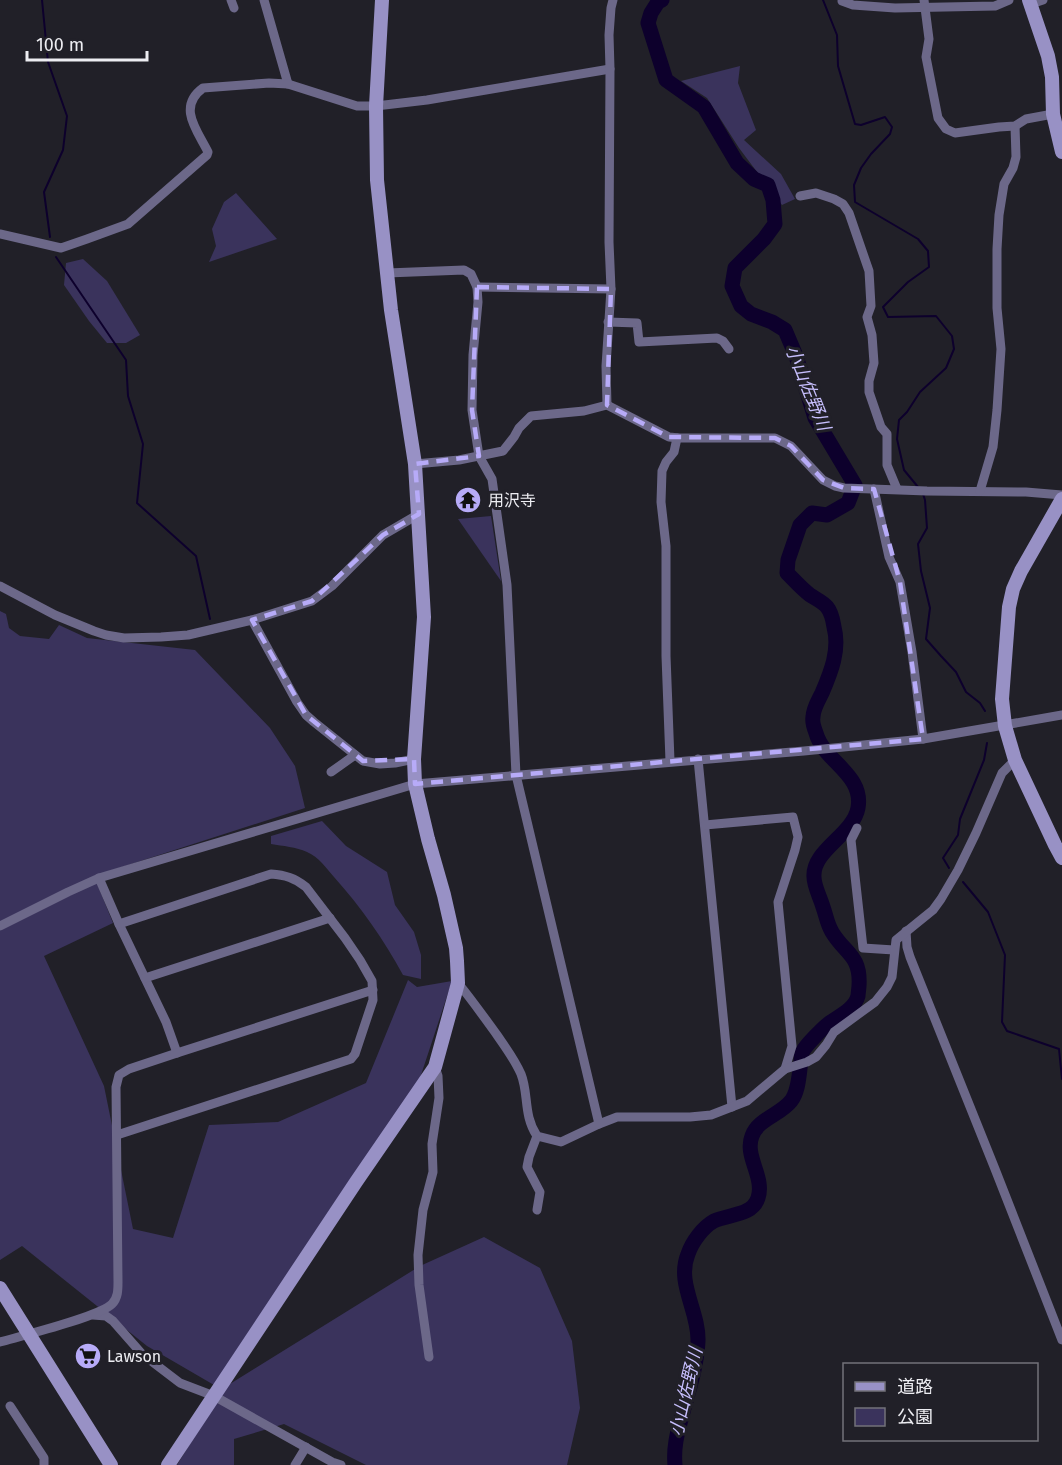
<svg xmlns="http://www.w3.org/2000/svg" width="1062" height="1465" viewBox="0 0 1062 1465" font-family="'Fira Sans','Noto Sans JP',sans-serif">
<rect width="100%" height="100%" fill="#212028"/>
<!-- green -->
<g fill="#3a335c">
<polygon points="740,66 738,83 756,130 744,140 781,174 795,199 782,205 739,148 707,98 681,81"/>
<polygon points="236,193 277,239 209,262 216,246 212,229 224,202"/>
<polygon points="83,259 107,281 140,335 126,343 107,343 89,321 64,285 66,263"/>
<polygon points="491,516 501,581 458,519"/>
<polygon points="0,611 6,614 9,628 20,636 49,639 59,625 87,638 195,650 270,728 295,766 305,808 94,876 113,923 44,956 104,1086 133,1229 173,1238 209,1125 278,1122 366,1083 408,980 417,987 452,981 420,1078 340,1218 284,1289 214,1385 147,1346 22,1246 0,1260"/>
<path d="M322,821L346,846L387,872L395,905L414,932L421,955V979L403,975C384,940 361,907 334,877C326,868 319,857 307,852C296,847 283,846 271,844V836Z"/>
<polygon points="484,1237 540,1268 572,1341 580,1408 567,1465 366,1465 284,1424 234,1439 234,1465 177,1465 225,1387 420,1266"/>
</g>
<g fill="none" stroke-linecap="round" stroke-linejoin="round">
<!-- stream -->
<g stroke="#0d002c" stroke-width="2">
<polyline points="42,0 48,62 67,116 63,150 44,192 50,237"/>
<polyline points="823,0 837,35 838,66 855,124 861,125 885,117 892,127 890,134 871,154 861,168 854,185 855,202 918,239 928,251 929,267 908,282 883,307 888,317 936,316 952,336 954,349 946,368 920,392 907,412 899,420 897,439 904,470 918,487"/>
<polyline points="56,257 126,360 128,396 143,444 137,503 196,556 210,619"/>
<polyline points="923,494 925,500 927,528 918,544 921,571 930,608 926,639 941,656 956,672 966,692 980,703 985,711"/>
<polyline points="949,868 943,858 958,835 960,819 984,760 987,743"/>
<polyline points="963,882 988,912 1005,955 1002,1022 1007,1031 1059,1049 1062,1079"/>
</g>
<!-- river -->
<path stroke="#0d002c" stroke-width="15" d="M662,0L658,2L651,13L648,23L666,80L704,107L737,163L754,179L768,185L773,200L775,224L764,239L735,268L732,286L741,306L751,314L772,322L785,330L796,356L815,418L855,485L848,503L827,515L812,513L800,525L788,560L787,573C795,581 802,589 810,595C816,599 823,602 827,607C832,613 833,621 834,627C840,650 831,672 822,693C818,701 813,709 813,717C812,722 814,728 816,733C824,762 864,774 858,808C853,835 812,850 814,877C814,886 820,897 823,907C826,915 827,924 832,932C845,954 861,955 859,986C859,987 858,995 858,996C854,1010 839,1016 828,1024C823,1028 806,1045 803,1051C802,1053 801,1059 801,1061C799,1073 799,1091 791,1101C780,1115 758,1119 752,1136C744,1156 765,1177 758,1198C752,1216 729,1214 714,1221C703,1227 692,1242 688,1254C676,1283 699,1311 698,1341C697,1364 690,1386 684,1408C679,1428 673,1444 675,1465"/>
<!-- street -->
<g stroke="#6c6889" stroke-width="9">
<polyline points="231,0 234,8"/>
<polyline points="264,0 288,84"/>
<polyline points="924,0 929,39 926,57 938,118 946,129 955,133 999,127 1015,126 1026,119 1053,114"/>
<polyline points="842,1 853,5 895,8 995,6 1009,0"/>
<polyline points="1031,4 1043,0"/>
<polyline points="800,196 816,193 834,199 843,204 849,213 860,245 869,271 871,306 867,317 872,335 874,363 869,381 869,392 881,427 887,434 887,465 897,489"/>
<path d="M0,234L61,248L87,239L128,224L207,155L208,152C197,130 177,107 203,88L269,83L288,84L357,106H376L427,100L610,69"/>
<polyline points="387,273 464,270 471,274 477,287 478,302 473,355 472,410 479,456 492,479 507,585 516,775 599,1124"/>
<polyline points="477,287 611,289"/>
<polyline points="608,322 637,323 639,342 717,338 723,341 729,349"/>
<polyline points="607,405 606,366 611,289 609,242 610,69 609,35 611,8 613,0"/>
<polyline points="415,464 459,460 503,451 514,437 519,428 531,416 584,411 607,405 669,437 680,438 775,438 791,446 823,480 835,486 844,488 927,491 1026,492 1062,495"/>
<polyline points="874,489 889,557 900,582 912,652 923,739"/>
<polyline points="980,491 993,447 997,410 1001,349 997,308 997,249 999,215 1004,184 1013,168 1016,157 1015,126"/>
<polyline points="0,586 55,615 94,631 106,635 124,638 161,637 188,635 252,620 312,601 332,586 383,535 419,514"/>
<polyline points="252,620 297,702 306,715 314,722 363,761 380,764 395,763 414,759"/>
<polyline points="698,759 732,1107"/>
<polyline points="670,761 666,656 666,546 661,502 662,471 666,462 674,452 677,438"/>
<polyline points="331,772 355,755"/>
<polyline points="705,825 793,817 798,837 795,850 778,902 792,1046 785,1069"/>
<polyline points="857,828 851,840 863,948 894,950"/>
<polyline points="99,878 119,924 166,1022 177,1053"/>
<polyline points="0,926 68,892 99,878 415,784 804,751 923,739 1062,715"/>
<polyline points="906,931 907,947 910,957 995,1169 1062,1340"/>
<polyline points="145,978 330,918"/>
<path d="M458,983C472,1000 484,1017 497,1035C506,1048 515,1060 521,1074C529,1094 523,1115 537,1136L561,1142L599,1124L617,1117H690L711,1115L747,1101L785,1069L807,1062L816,1057L826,1045L834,1032L875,1002L887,987L892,977L896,940L933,910L941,899L958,870L976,833L1002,773L1015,760"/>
<path d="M117,1135L351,1059L355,1054L373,1000L372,981L360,960L345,938L306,887C295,878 285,875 271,874L119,924"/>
<polyline points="537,1136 529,1157 527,1167 540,1192 537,1210"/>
<polyline points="93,1315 106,1316 113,1321 142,1354 180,1383 214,1396 332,1462 341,1465"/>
<path d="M0,1342C21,1336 99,1317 112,1304C118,1298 118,1290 118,1282L116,1087L119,1075L129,1069L177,1053L373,990"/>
<polyline points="429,1357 419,1285 418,1255 423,1210 433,1172 432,1144 439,1098 438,1076 435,1067"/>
<polyline points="10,1406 44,1458 44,1465"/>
<polyline points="295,1465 306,1447"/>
</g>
<!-- secondary -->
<g stroke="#9891c5" stroke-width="14">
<polyline points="1029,0 1048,56 1052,77 1053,114 1062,152"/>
<polyline points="1062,499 1021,571 1013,589 1009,607 1002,699 1005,726 1015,760 1055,845 1062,858"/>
<polyline points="0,1288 111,1465"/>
<polyline points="168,1465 356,1182 435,1067 458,983 457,961 456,948 444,895 428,839 415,784 414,759 424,617 415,464 391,310 377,180 376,106 382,0"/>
</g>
</g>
<!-- marked area -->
<path fill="none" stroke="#b7abf8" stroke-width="4.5" stroke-dasharray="12 8" stroke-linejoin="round" d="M477,287L611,289L607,405L669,437L775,438L791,446L823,480L844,488L874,489L900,582L923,739L415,784L414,759L363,761L306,715L252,620L312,601L383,535L419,514L415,464L479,456L472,410Z"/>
<!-- icons -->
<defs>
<symbol id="temple-disc" viewBox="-11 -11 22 22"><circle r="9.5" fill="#b7abf8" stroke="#212028"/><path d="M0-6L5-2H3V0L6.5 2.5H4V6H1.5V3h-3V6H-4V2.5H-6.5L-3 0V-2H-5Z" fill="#111"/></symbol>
<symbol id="supermarket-disc" viewBox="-11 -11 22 22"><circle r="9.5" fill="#b7abf8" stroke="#212028"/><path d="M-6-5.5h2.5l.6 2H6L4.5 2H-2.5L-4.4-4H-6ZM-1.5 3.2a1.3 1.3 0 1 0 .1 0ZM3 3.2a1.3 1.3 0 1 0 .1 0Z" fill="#111"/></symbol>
</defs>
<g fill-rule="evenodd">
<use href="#temple-disc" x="453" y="485" width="30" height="30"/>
<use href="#supermarket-disc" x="73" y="1341" width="30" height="30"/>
</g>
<g text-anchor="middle" stroke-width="6" stroke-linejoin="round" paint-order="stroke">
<!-- poi labels -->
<g font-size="16" fill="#ededf2" stroke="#212028" text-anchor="start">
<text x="488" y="506">用沢寺</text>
<text x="107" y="1362">Lawson</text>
</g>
<!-- water labels -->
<g font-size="18" font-style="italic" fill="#c6befc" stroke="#212028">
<text transform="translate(808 388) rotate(68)" y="6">小山佐野川</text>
<text transform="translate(686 1392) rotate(-77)" y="6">小山佐野川</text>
</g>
</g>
<!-- legend -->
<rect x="843" y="1363" width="195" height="78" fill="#212028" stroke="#737279" stroke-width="1.5"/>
<rect x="855" y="1382" width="30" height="9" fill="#9891c5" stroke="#737279" stroke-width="1.5"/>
<text x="897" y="1393" font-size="18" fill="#ededf2">道路</text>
<rect x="855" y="1408" width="30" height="18" fill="#3a335c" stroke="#737279" stroke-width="1.5"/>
<text x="897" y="1423" font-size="18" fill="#ededf2">公園</text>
<!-- scale -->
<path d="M27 51v9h120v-9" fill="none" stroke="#ededf2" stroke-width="3"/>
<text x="36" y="51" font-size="18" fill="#ededf2" stroke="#212028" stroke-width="4.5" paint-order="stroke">100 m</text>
</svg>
